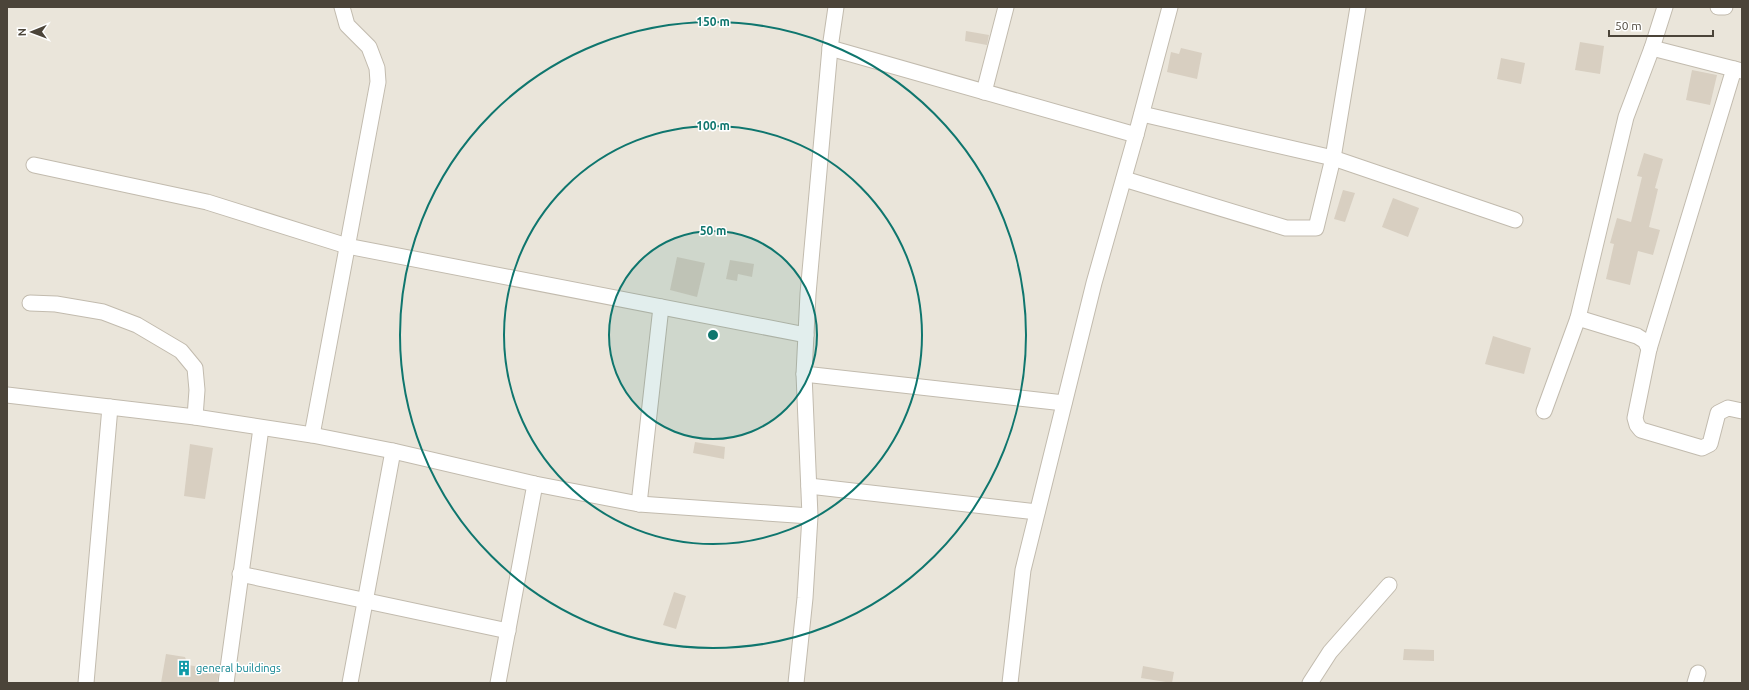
<svg xmlns="http://www.w3.org/2000/svg" width="1749" height="690" viewBox="0 0 1749 690" font-family="Ubuntu,sans-serif">
<rect width="100%" height="100%" fill="#f6f3ec"/>
<!-- residential -->
<rect fill="#eae5da" x="7" y="7" width="1735" height="676"/>
<!-- building -->
<g fill="#d8cfc1">
<polygon points="966,31 989,35 987,45 965,41"/>
<polygon points="1580,42 1604,46 1600,74 1575,70"/>
<polygon points="1181,48 1202,53 1197,79 1167,72 1171,52 1179,54"/>
<polygon points="1501,58 1525,63 1521,84 1497,79"/>
<polygon points="1692,70 1717,75 1710,105 1686,100"/>
<polygon points="1644,153 1663,159 1655,188 1658,189 1649,227 1660,230 1653,255 1638,251 1630,285 1606,279 1614,244 1610,243 1617,218 1631,222 1642,177 1637,176"/>
<polygon points="1343,190 1355,193 1345,222 1334,219"/>
<polygon points="1393,198 1419,208 1408,237 1382,227"/>
<polygon points="677,257 705,263 697,297 670,290"/>
<polygon points="730,260 754,264 752,277 738,274 737,281 726,279"/>
<polygon points="1493,336 1531,348 1524,374 1485,364"/>
<polygon points="695,442 725,447 724,459 693,453"/>
<polygon points="190,444 213,448 205,499 184,496"/>
<polygon points="674,592 686,596 676,629 663,625"/>
<polygon points="1404,649 1434,650 1434,661 1403,660"/>
<polygon points="166,654 185,657 188,665 219,670 217,683 161,683"/>
<polygon points="1143,666 1174,672 1172,683 1141,678"/>
</g>
<g fill="none" stroke-linecap="round" stroke-linejoin="round">
<defs>
<g id="street">
<polyline points="1718,7 1725,7"/>
<polyline points="830,48 1136,135"/>
<polyline points="1652,48 1742,71"/>
<polyline points="984,92 1006,7"/>
<polyline points="1142,114 1333,158 1515,220"/>
<polyline points="34,165 207,202 347,246 806,335"/>
<polyline points="1124,179 1286,228 1316,228 1333,158 1358,7"/>
<polyline points="30,303 56,304 103,312 137,325 181,351 195,368 197,390 195,417"/>
<polyline points="1578,318 1637,336 1645,341 1649,349 1635,418 1637,425 1641,430 1702,448 1710,444 1718,413 1728,408 1742,411"/>
<polyline points="1649,349 1734,69"/>
<polyline points="804,374 1064,403"/>
<polyline points="7,395 195,417 312,435 393,451 535,484 639,504 810,516"/>
<polyline points="1544,411 1578,318 1626,117 1652,48 1665,7"/>
<polyline points="312,435 378,82 377,68 369,47 347,25 342,7"/>
<polyline points="809,486 1037,512"/>
<polyline points="639,504 661,307"/>
<polyline points="240,574 508,631"/>
<polyline points="86,683 110,407"/>
<polyline points="226,683 261,428"/>
<polyline points="350,683 393,451"/>
<polyline points="498,683 535,484"/>
<polyline points="796,683 805,598 810,516 804,374 808,294 830,48 836,7"/>
<polyline points="1010,683 1023,570 1094,283 1136,135 1170,7"/>
<polyline points="1310,683 1330,652 1389,585"/>
<polyline points="1695,683 1698,673"/>
</g>
</defs>
<!-- street casing -->
<use href="#street" stroke="#c2bbae" stroke-width="17"/>
<!-- street -->
<use href="#street" stroke="#fff" stroke-width="15"/>
</g>
<!-- distance rings -->
<circle cx="713" cy="335" r="104" fill="#0f766e" fill-opacity=".12"/>
<g fill="none" stroke="#0f766e" stroke-width="2">
<circle cx="713" cy="335" r="104"/>
<circle cx="713" cy="335" r="209"/>
<circle cx="713" cy="335" r="313"/>
</g>
<!-- icons -->
<defs>
<symbol id="building-bare" viewBox="-9 -9 18 18"><path d="M-4-6H4V6H1V3H-1V6H-4ZM-2.5-4.3h1.7v1.8h-1.7ZM.8-4.3h1.7v1.8H.8ZM-2.5-1h1.7V.8h-1.7ZM.8-1h1.7V.8H.8Z" fill="#0f9aa8" stroke="#fff" stroke-width="2.5" paint-order="stroke"/></symbol>
</defs>
<g fill-rule="evenodd">
<use href="#building-bare" x="173" y="657" width="22" height="22"/>
</g>
<g text-anchor="middle" stroke-width="3" stroke-linejoin="round" paint-order="stroke">
<!-- culture labels -->
<g font-size="11" fill="#0d838f" stroke="#fff" text-anchor="start">
<text x="196" y="672">general buildings</text>
</g>
</g>
<circle cx="713" cy="335" r="6" fill="#0f766e" stroke="#fff" stroke-width="2"/>
<g font-size="12" text-anchor="middle" font-weight="bold" fill="#0f766e" stroke="#fff" stroke-width="3" stroke-linejoin="round" paint-order="stroke">
<text x="713" y="26">150 m</text>
<text x="713" y="130">100 m</text>
<text x="713" y="235">50 m</text>
</g>
<!-- border -->
<rect width="1749" height="690" fill="none" stroke="#4b4439" stroke-width="16"/>
<!-- north arrow -->
<g transform="translate(32 32) rotate(269)" stroke="#ffffff" stroke-width="3" paint-order="stroke">
<path d="M0-3L7 15L0 10L-7 15Z" fill="#4b4439"/>
<text y="-6" font-size="11" font-weight="bold" text-anchor="middle" fill="#4b4439">N</text>
</g>
<!-- scale -->
<path d="M1609 30v6h104v-6" fill="none" stroke="#4b4439" stroke-width="2"/>
<text x="1615" y="30" font-size="12" fill="#4b4439" stroke="#ffffff" stroke-width="3" paint-order="stroke">50 m</text>
</svg>
